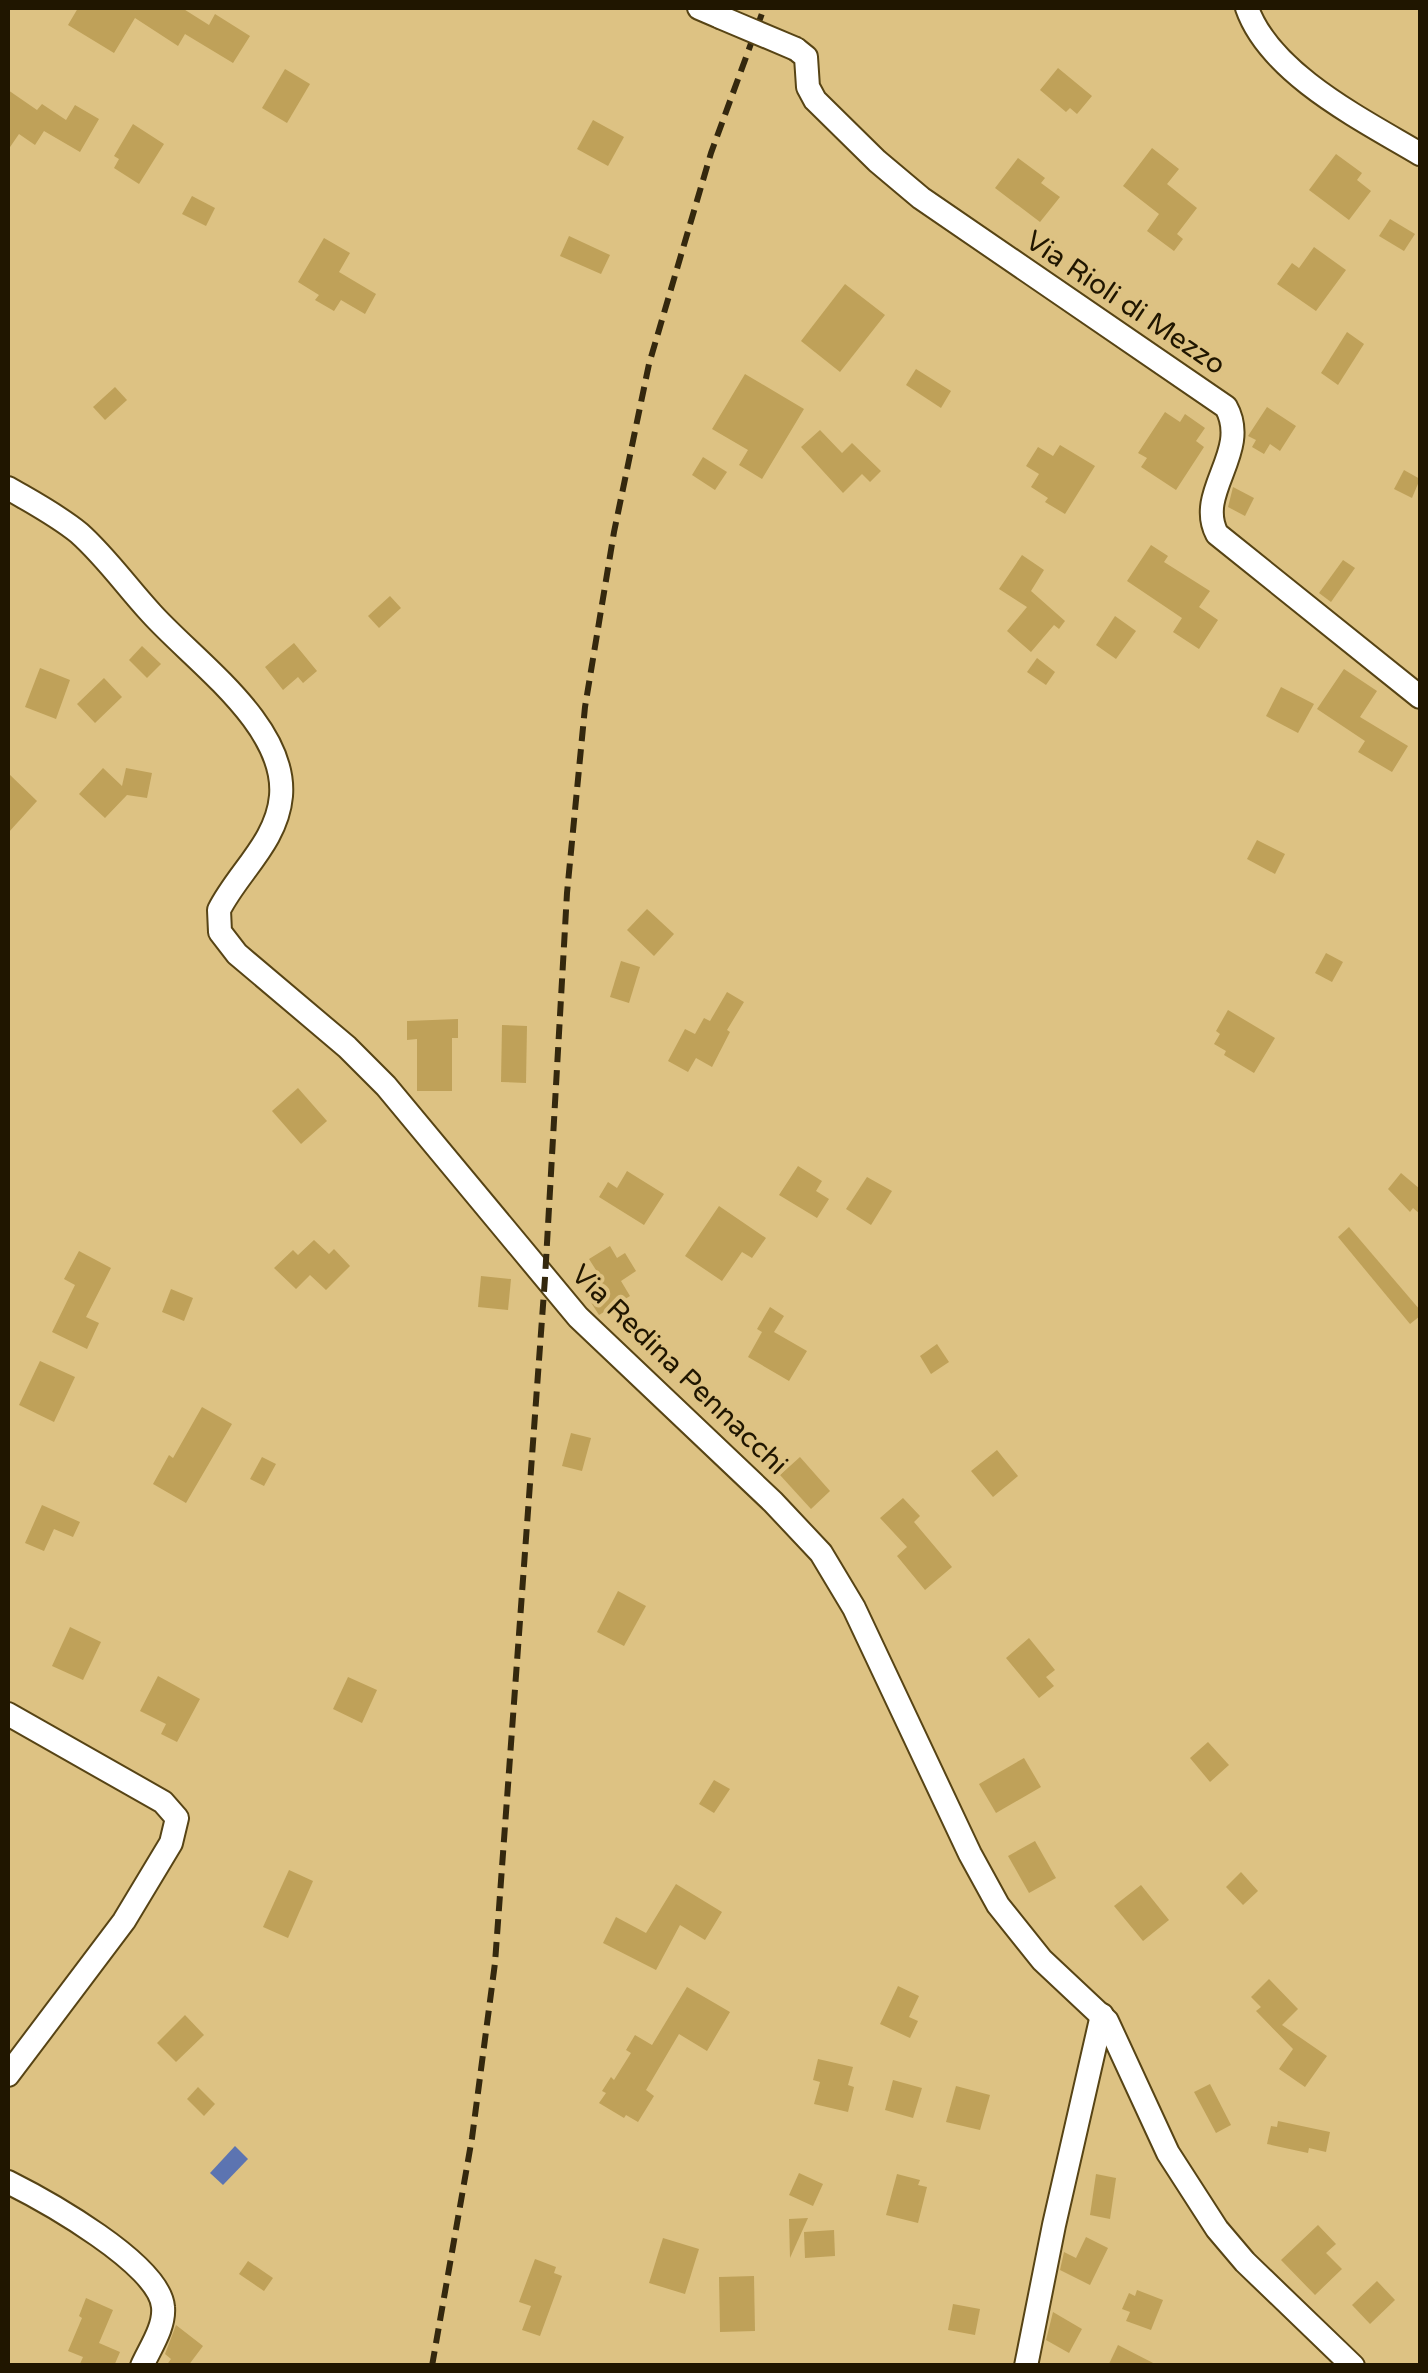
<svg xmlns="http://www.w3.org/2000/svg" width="1428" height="2373" viewBox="0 0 1428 2373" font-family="'Varela Round',sans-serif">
<rect width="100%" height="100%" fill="#ddc283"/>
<!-- water -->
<polygon fill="#5c74b1" points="235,2146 248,2159 223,2185 210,2173"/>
<!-- building -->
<g fill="#bfa159">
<polygon points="78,8 182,8 209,25 215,14 250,36 233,63 185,34 178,46 135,18 114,53 68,25"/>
<polygon points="1058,68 1092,96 1077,114 1070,108 1066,112 1040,90"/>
<polygon points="285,69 310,84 287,123 262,108"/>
<polygon points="8,90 37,110 42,104 66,120 75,105 99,119 80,152 44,131 35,145 19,134 8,150"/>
<polygon points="593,120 624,137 608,166 577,149"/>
<polygon points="133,124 164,144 139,184 114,168 119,159 114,156"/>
<polygon points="1152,148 1179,169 1167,184 1197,208 1177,234 1183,239 1174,251 1147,231 1159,214 1123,186"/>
<polygon points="1336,154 1362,173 1357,180 1371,191 1349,220 1309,190"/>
<polygon points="1018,158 1045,178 1041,183 1060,197 1040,222 995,188"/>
<polygon points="192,196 215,208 206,226 182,214"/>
<polygon points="1390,219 1415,234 1404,251 1379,236"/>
<polygon points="569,236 610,255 601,274 560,256"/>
<polygon points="324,238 350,253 339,272 376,294 365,314 341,300 334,311 315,300 319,295 298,282"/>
<polygon points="1314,247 1346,270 1316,311 1277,284 1292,263 1299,268"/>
<polygon points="845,284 885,315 840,372 801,341"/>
<polygon points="1347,332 1364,344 1338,385 1321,373"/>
<polygon points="916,369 951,391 941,408 906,385"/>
<polygon points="745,374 804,409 762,479 739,465 748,450 712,429"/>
<polygon points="115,387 127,400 105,420 93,407"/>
<polygon points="1267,407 1296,426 1280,451 1270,444 1264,454 1252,447 1256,440 1248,436"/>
<polygon points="1165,412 1180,422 1185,414 1205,428 1196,441 1204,447 1176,490 1141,467 1147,458 1138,453"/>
<polygon points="820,430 842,453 852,443 881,471 870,482 862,474 843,493 801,447"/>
<polygon points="1060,445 1095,466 1065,514 1045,502 1048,498 1031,487 1039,474 1026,466 1038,447 1053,456"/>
<polygon points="703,457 727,472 715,490 692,475"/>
<polygon points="1404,470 1420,479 1412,498 1394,489"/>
<polygon points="1233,487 1254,498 1245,516 1228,507"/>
<polygon points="1151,545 1168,556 1164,562 1210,591 1199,607 1218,620 1199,649 1173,632 1182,618 1127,581"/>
<polygon points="1022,555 1044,570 1031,591 1065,621 1059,629 1054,625 1031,652 1007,631 1027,607 999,589"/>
<polygon points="1343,560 1355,568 1331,602 1319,593"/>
<polygon points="390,596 401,608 379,628 368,616"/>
<polygon points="1115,616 1136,631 1116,659 1096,645"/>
<polygon points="294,643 317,671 303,683 298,677 283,690 265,667"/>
<polygon points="142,646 161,664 147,678 129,660"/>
<polygon points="1037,658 1055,672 1046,685 1027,672"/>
<polygon points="40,668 70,680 56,719 25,707"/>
<polygon points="1344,669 1377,691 1360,717 1408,746 1392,772 1358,752 1365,741 1317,709"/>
<polygon points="104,678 122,697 95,723 77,704"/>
<polygon points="1281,687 1314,704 1298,733 1266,716"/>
<polygon points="103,768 122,786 126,768 152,773 147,798 127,795 105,818 79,794"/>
<polygon points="8,773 37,801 8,833"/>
<polygon points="1257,840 1285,854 1275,874 1247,859"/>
<polygon points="647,909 674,934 654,956 627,930"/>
<polygon points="1326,953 1343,962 1332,982 1315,973"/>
<polygon points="621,961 640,967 629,1003 610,997"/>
<polygon points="727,992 744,1002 727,1030 730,1032 712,1067 696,1058 688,1072 668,1061 685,1029 695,1034 704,1018 710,1021"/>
<polygon points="1228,1010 1275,1038 1254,1073 1224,1055 1226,1051 1214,1044 1220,1034 1216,1031"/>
<polygon points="458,1019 458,1038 452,1038 452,1091 417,1091 417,1039 407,1040 407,1021"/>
<polygon points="502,1025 527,1026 526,1083 501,1082"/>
<polygon points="298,1088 327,1121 301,1144 272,1111"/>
<polygon points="798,1166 822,1181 816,1191 829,1199 817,1218 779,1195"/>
<polygon points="627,1171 664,1194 644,1225 599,1197 608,1182 617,1188"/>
<polygon points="1401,1173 1420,1189 1420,1214 1413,1208 1410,1212 1388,1189"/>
<polygon points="867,1177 892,1191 871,1225 846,1209"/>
<polygon points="719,1206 766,1238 752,1258 742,1252 722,1281 685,1256"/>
<polygon points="1349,1227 1420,1310 1420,1316 1410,1324 1338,1237"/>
<polygon points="314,1240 329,1254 334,1249 350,1266 326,1290 310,1275 296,1289 274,1268 293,1250 298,1255"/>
<polygon points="610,1246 617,1258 625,1253 636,1271 621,1281 630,1296 599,1315 583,1290 601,1278 589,1259"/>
<polygon points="79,1251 111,1268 86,1317 99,1323 87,1349 52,1332 75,1285 64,1279"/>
<polygon points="481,1276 511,1279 508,1310 478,1307"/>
<polygon points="171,1289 193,1298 184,1321 162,1312"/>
<polygon points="770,1307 784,1316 774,1332 807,1351 789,1381 748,1357 762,1332 757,1329"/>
<polygon points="937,1344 949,1362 931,1374 920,1356"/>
<polygon points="40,1361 75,1377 54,1422 19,1405"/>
<polygon points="202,1407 232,1424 186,1503 153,1484 169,1455 173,1458"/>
<polygon points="571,1433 591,1438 582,1471 562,1466"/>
<polygon points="997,1450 1018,1476 993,1497 971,1471"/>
<polygon points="262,1457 276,1464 264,1486 250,1479"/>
<polygon points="800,1457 830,1491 811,1509 780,1475"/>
<polygon points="903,1498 920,1516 914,1522 952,1567 925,1590 897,1556 907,1547 880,1518"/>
<polygon points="42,1505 80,1522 73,1537 54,1529 44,1551 25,1543"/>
<polygon points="618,1591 646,1606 624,1646 597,1632"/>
<polygon points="70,1627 101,1642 83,1680 52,1666"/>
<polygon points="1029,1638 1055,1670 1046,1677 1054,1686 1039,1698 1006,1658"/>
<polygon points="158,1676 200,1699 177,1742 161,1734 166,1724 140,1711"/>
<polygon points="348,1677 377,1690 362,1723 333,1709"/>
<polygon points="1208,1742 1229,1765 1210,1782 1190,1758"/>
<polygon points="1024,1758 1041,1787 996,1813 979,1784"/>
<polygon points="714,1780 730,1789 714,1813 699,1804"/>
<polygon points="1035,1841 1056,1878 1029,1893 1008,1856"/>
<polygon points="289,1870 313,1881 288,1938 263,1927"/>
<polygon points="1241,1872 1258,1891 1243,1905 1226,1887"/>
<polygon points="676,1884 722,1912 705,1940 680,1925 656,1970 603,1943 616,1917 646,1933"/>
<polygon points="1141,1885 1169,1920 1143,1941 1114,1906"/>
<polygon points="1269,1979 1298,2009 1282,2025 1327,2056 1305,2087 1279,2069 1293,2049 1256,2011 1261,2007 1251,1997"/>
<polygon points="898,1986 919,1996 909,2017 918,2021 910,2038 880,2024"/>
<polygon points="687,1987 730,2012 707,2051 679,2034 646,2090 654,2096 638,2122 626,2115 624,2118 599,2103 606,2093 602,2091 611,2077 614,2080 631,2053 626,2050 635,2035 652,2045"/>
<polygon points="185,2015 204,2035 176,2062 157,2043"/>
<polygon points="818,2059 853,2067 848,2085 854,2087 848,2112 814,2104 820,2082 813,2080"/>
<polygon points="893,2080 922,2088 913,2118 885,2110"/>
<polygon points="1210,2084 1231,2125 1216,2133 1194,2092"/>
<polygon points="956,2086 990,2095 980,2130 946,2122"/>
<polygon points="198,2087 215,2104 204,2116 187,2099"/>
<polygon points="1278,2121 1330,2132 1326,2152 1309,2148 1308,2153 1267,2144 1271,2126 1277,2127"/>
<polygon points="799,2173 823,2184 813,2206 789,2195"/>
<polygon points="897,2174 920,2180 918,2185 927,2187 918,2223 886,2215"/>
<polygon points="1096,2174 1116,2178 1110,2219 1090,2215"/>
<polygon points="808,2218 790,2258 789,2219"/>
<polygon points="1318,2225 1336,2244 1326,2253 1342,2269 1315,2295 1281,2260"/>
<polygon points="834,2230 835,2256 805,2258 804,2232"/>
<polygon points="1086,2237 1108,2248 1090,2285 1060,2270 1064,2252 1076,2258"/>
<polygon points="663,2238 699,2249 685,2294 649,2283"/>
<polygon points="535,2259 556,2267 554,2273 562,2276 540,2336 522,2330 531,2306 519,2302"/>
<polygon points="248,2261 273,2278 264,2291 239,2274"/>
<polygon points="754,2276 755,2331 720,2332 719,2277"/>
<polygon points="1377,2281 1395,2300 1370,2324 1352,2305"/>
<polygon points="1137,2290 1163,2300 1151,2330 1126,2321 1130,2312 1122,2309 1129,2293 1135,2296"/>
<polygon points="86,2298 113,2310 99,2343 120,2352 114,2366 79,2366 83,2357 68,2351 82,2318 79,2316"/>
<polygon points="953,2304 980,2309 975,2335 948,2330"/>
<polygon points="1053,2312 1082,2329 1069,2353 1046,2340"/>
<polygon points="176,2325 203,2346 188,2366 166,2366 171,2359 165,2354"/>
<polygon points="1118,2345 1159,2366 1108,2366"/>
</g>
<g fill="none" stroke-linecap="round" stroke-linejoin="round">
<defs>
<g id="minor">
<polyline points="699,8 720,17"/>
<path d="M1247,8C1270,74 1363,120 1420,154"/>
<path d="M796,49L806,57L808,87L815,100L877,161L921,198L1226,407C1251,452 1195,492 1217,534L1420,697"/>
<path d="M8,488C32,502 57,515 79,533C106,557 127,587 151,613C194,661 287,725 281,796C277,842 238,872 219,910L220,932L237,954L347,1047L386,1086L578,1317L773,1502L821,1553L854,1608L970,1854L998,1905L1042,1960L1107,2021L1168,2153L1217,2229L1245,2262L1353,2366"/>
<polyline points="8,1714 163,1802 177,1818 171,1843 124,1921 8,2075"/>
<path d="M8,2182C44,2200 160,2264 163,2307C165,2327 150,2348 142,2366"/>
<polyline points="1026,2366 1054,2225 1102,2015"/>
</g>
</defs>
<!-- minor casing -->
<use href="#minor" stroke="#574415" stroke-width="26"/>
<!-- minor -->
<use href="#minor" stroke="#fff" stroke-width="22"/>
<!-- rail -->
<polyline stroke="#34280e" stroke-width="6" stroke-dasharray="15 8" stroke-linecap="butt" points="432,2366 472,2138 495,1963 545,1278 567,893 585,707 614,532 649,364 711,153 764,8"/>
<defs>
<polyline id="minor-bridge" points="720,17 796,49"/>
</defs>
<!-- minor-bridge casing -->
<use href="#minor-bridge" stroke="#574415" stroke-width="26" stroke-linecap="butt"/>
<!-- minor-bridge -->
<use href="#minor-bridge" stroke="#fff" stroke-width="22"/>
</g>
<g text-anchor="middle" stroke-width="8" stroke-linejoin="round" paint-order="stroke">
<!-- street labels -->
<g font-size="28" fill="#201600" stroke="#ddc283">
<text transform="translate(1126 302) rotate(34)" y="10">Via Rioli di Mezzo</text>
<text transform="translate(680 1369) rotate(44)" y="10">Via Redina Pennacchi</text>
</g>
</g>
<!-- border -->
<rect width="1428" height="2373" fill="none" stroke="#201600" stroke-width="20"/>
</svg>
